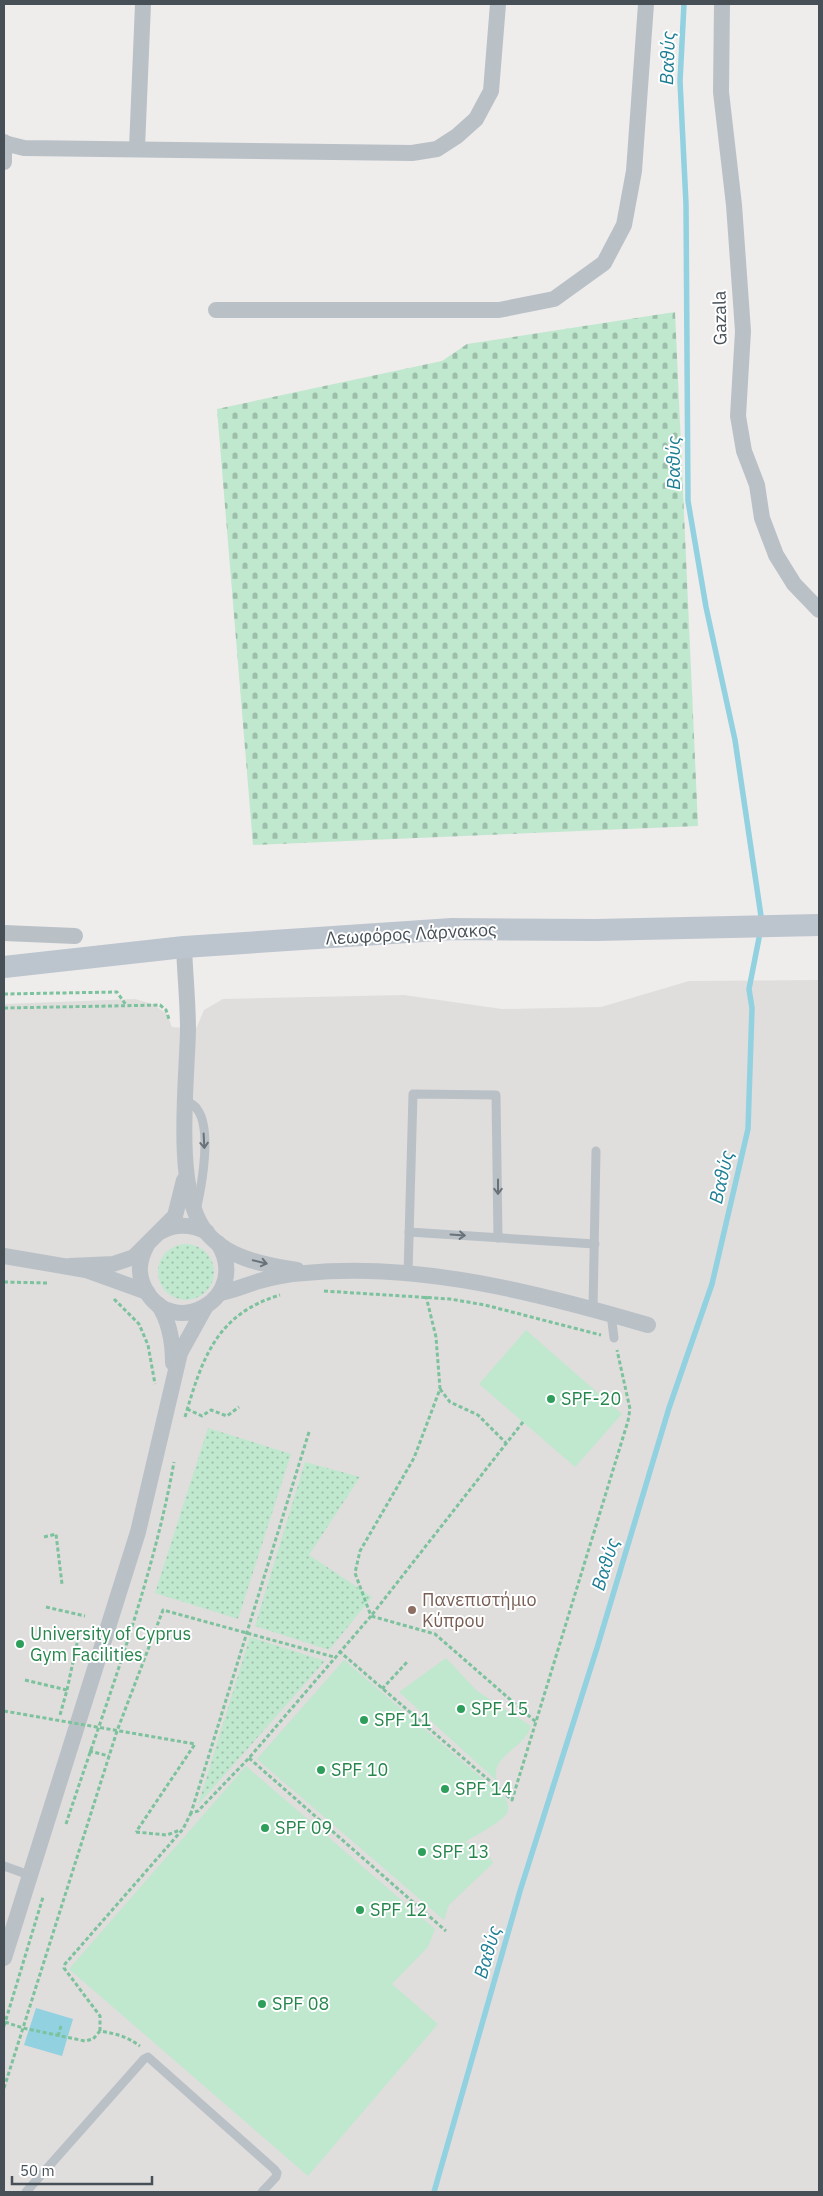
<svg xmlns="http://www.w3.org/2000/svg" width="823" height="2196" viewBox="0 0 823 2196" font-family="'IBM Plex Sans',sans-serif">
<defs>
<pattern id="grass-dots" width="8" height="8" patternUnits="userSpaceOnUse" patternTransform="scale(1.25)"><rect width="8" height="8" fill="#bfe8ce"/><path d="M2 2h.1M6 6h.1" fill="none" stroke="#9dbeaa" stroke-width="1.8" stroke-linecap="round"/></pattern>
<pattern id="cemetery-stones" width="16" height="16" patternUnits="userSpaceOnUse" patternTransform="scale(1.25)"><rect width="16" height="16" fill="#bfe8ce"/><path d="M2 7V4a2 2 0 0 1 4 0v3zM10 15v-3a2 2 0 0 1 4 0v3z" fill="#9dbeaa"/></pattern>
</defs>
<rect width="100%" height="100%" fill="#efecec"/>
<!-- education -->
<polygon fill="#e0dddd" points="819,980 819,2192 4,2192 4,1004 135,999 153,1004 167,1014 172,1027 196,1029 204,1010 223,999 404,995 502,1009 601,1007 689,981"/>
<!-- grass -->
<g fill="url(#grass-dots)">
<circle cx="186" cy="1272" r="28"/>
<polygon points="208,1428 291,1454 238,1619 155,1593"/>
<polygon points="305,1462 360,1477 309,1555 372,1597 329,1650 255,1626"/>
<polygon points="250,1637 325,1661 198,1805"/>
</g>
<!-- cemetery -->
<polygon fill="url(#cemetery-stones)" points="675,312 698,826 253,845 217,409 442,361 467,344"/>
<!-- pitch -->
<g fill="#bfe8ce">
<polygon points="526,1330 622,1414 575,1467 479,1384"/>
<path d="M446,1658L477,1691L531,1726C526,1748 489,1755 497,1781L399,1692Z"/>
<path d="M344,1660L505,1798C507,1802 509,1806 508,1810C507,1820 474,1836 465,1842L491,1859L493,1863L449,1905L444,1920L257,1759Z"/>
<polygon points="246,1766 435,1929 428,1947 392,1984 438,2024 308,2176 69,1969"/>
</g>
<!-- water -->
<polygon fill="#91d1e0" points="36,2008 73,2019 62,2056 24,2045"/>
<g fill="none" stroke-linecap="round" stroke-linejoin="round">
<!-- stream -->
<g stroke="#91d1e0" stroke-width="5.5">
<polyline points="684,4 680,81 686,204 688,501 706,607 735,740 761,916"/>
<polyline points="434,2192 520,1891 597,1648 669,1408 712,1284 748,1129 752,1008 749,989 759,938"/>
</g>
<!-- path -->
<g stroke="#7bc29d" stroke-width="3" stroke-dasharray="4 2.5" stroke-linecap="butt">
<polyline points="4,994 117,992 126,1005"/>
<polyline points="4,1008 160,1005 166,1010 169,1019"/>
<polyline points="4,1282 48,1283"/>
<polyline points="324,1291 450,1299 485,1305 601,1335"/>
<polyline points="114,1299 139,1324 148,1345 155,1384"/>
<polyline points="440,1389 450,1402 478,1415 506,1443"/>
<polyline points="187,1409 202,1416 211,1410 227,1416 239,1407"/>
<path d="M185,1417C202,1359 216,1314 280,1295"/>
<polyline points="523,1422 371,1616 435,1634 536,1722"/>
<polyline points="309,1432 191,1813 198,1811 249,1758 371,1616 355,1573 360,1551 414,1458 440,1389 436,1337 426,1296"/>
<polyline points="44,1537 56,1534 62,1584"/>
<polyline points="46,1607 85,1616"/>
<polyline points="339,1651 512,1800 628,1421 630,1409 617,1350"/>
<polyline points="25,1680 67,1690 60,1715"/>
<polyline points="382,1689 408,1661"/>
<polyline points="67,1690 77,1643"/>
<polyline points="89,1751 109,1756"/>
<polyline points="249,1758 446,1931"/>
<path d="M66,1824C105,1705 152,1585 174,1462"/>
<polyline points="136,1832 167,1835 180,1830"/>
<path d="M5,2022L23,2028L85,2041L93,2039L100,2031C117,2034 126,2036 140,2046"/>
<polyline points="4,2026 43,1897"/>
<polyline points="100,2031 100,2016 64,1968 65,1964 183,1829 191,1813"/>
<polyline points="58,2036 61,2026"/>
<polyline points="4,2088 117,1731 163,1610 334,1657"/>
</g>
<!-- service -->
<g stroke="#b9c1c7" stroke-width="9">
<path d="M185,1100C189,1103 195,1105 197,1109C212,1128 202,1184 197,1206"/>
<polyline points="409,1232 595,1244"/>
<polyline points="408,1274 413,1094 496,1095 498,1238"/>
<polyline points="593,1309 596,1151"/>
<polyline points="611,1314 614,1338"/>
<polyline points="4,1866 29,1875"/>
<polyline points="26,2192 144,2059 148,2057 274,2169 277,2173 276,2177 262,2192"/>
</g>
<!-- minor -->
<g stroke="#b9c1c7" stroke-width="16">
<polyline points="722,4 721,92 734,205 743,331 738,416 744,451 757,485 762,518 776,555 794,584 819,610"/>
<polyline points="4,142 4,162"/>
<polyline points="4,143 24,148 412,153 437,149 457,136 476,119 491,91 498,4"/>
<polyline points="137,148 143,4"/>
<polyline points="216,310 499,310 554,299 604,263 624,225 634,171 646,4"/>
<polyline points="4,933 75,936"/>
<path d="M184,947C185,974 188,1002 188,1030C187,1081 174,1185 203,1228C224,1258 264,1265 297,1270"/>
<path d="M160,1232C176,1223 191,1224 207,1232"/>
<path d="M147,1245C139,1260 137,1273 145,1289C173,1342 252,1298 218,1243"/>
<polyline points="4,1256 86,1270 147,1292"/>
<polyline points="70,1266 113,1264 134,1257 175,1216 184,1180"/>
<path d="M220,1293C233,1291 244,1286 256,1282C272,1277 289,1274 305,1273C419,1262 539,1293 648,1325"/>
<path d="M158,1304C170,1322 173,1342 173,1363"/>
<polyline points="4,1958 138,1532 180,1353 206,1306"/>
</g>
<!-- secondary -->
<polyline stroke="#bcc5ce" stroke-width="22" points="4,967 184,947 452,929 596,930 819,925"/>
<!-- path-bridge -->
<polyline stroke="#7bc29d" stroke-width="3" stroke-dasharray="4 2.5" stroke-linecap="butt" points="4,1711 195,1744 136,1832"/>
</g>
<!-- one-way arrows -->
<defs><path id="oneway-shaft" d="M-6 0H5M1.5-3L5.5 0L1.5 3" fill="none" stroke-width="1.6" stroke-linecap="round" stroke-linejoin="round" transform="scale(1.25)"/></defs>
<g stroke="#697279">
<use href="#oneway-shaft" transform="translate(204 1141) rotate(87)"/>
<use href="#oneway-shaft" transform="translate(498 1187) rotate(90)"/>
<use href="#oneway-shaft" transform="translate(458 1235) rotate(4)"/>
<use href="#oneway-shaft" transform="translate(260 1262) rotate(14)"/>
</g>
<!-- markers -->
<g fill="#2e9e5b" stroke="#fff" stroke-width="2">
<circle cx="551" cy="1399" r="5"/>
<circle cx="20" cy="1644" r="5"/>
<circle cx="461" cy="1709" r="5"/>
<circle cx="364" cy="1720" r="5"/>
<circle cx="321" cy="1770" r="5"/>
<circle cx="445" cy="1789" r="5"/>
<circle cx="265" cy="1828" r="5"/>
<circle cx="422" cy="1852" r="5"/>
<circle cx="360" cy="1910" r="5"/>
<circle cx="262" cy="2004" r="5"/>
</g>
<circle fill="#8d6e63" stroke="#fff" stroke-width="2" cx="412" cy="1610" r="5"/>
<g text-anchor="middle" stroke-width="4" stroke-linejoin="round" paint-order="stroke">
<!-- street labels -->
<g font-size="18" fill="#475057" stroke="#fff">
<text transform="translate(720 318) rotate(-91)" y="6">Gazala</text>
<text transform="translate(411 934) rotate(-3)" y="6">Λεωφόρος Λάρνακος</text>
</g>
<!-- leisure labels -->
<g font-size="18" fill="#27864d" stroke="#fff" text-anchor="start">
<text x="561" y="1405">SPF-20</text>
<text x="30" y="1640">University of Cyprus<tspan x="30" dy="21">Gym Facilities</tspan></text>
<text x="471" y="1715">SPF 15</text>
<text x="374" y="1726">SPF 11</text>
<text x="331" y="1776">SPF 10</text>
<text x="455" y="1795">SPF 14</text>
<text x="275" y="1834">SPF 09</text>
<text x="432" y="1858">SPF 13</text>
<text x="370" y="1916">SPF 12</text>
<text x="272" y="2010">SPF 08</text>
</g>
<!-- education labels -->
<g font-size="18" fill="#785e54" stroke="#fff" text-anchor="start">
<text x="422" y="1606">Πανεπιστήμιο<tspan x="422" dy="21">Κύπρου</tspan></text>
</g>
<!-- water labels -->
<g font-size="19" font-style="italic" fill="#1d7e94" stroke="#fff">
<text transform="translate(667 58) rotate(-88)" y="7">Βαθύς</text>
<text transform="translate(673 463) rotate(-90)" y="7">Βαθύς</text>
<text transform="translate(721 1177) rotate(-77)" y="7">Βαθύς</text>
<text transform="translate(605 1564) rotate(-73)" y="7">Βαθύς</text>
<text transform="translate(487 1952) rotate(-74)" y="7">Βαθύς</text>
</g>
</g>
<!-- border -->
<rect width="823" height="2196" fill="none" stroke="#475057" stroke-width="10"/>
<!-- scale -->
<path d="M12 2176v8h140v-8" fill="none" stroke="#475057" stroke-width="2.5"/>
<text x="20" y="2176" font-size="15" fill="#475057" stroke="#ffffff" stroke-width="4" paint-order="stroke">50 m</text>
</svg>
